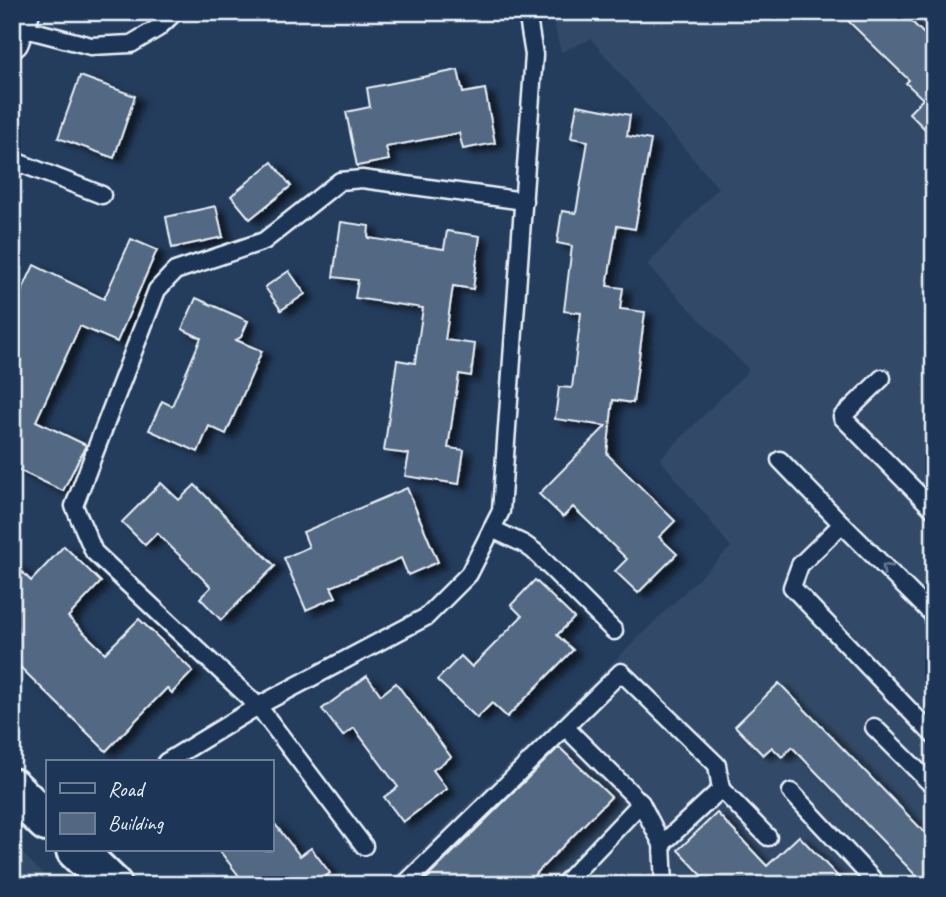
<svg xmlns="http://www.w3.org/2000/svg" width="946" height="897" viewBox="0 0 946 897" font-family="Caveat,sans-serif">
<defs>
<filter id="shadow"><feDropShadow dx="8" dy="4.5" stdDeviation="3.5" flood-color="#0009"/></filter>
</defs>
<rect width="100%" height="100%" fill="#253d5d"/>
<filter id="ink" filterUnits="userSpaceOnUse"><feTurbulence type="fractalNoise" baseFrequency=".0143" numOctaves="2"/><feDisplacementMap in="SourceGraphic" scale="14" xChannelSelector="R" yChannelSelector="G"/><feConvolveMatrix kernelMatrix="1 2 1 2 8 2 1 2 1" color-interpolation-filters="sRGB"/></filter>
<g filter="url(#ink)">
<!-- built -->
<g fill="#334a68">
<polygon points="551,12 934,12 934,885 385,885 731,547 660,459 749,370 647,265 718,188 591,39 561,52"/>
<polygon points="12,843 54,885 12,885"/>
</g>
<!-- building -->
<g fill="#536782" stroke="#e8f1f8" stroke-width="2" filter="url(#shadow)">
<polygon points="839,12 902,12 934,44 934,138 909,113 923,99 906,83 909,80"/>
<polygon points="458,70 463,93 485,89 495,143 463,149 459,133 386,147 389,160 357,166 346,112 370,107 367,88"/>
<polygon points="80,76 135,96 114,158 58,138"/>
<polygon points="577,105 630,115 627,136 651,140 635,229 617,226 607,286 623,288 620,309 645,312 633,403 613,400 607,454 675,521 659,537 677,554 638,593 615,571 627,559 573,507 563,517 539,494 606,426 555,419 559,387 572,388 581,313 564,311 572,246 557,243 562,211 576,213 588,141 571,138"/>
<polygon points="272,162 291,186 250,219 231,196"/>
<polygon points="216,206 223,237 172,248 166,217"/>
<polygon points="341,222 369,226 368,238 444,249 447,231 480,236 473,289 453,286 445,340 475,344 471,376 459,374 448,448 464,450 459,484 405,476 409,454 384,451 397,360 415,363 423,308 355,298 358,280 333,277"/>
<polygon points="131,239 157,250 117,342 80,326 36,421 86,445 63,491 12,467 12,312 34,265 104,299"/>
<polygon points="289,271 305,294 281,310 265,287"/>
<polygon points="196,298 248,321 241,337 236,340 262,351 226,434 209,426 198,452 149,430 162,401 172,406 201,338 182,329"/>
<polygon points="161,483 179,500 195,485 275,566 221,620 200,598 211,587 157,533 145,545 122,522"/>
<polygon points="407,488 438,562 408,575 401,558 331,587 336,597 306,610 284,558 309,547 303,532"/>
<polygon points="64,546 101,582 68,617 105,653 139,619 193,671 172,693 167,688 106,751 12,659 12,562 31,581"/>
<polygon points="535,580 574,618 557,635 573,650 507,717 492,703 477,718 437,680 461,656 472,667 522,616 511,605"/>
<polygon points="367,676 381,695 396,683 451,757 433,770 447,789 403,822 384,797 398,787 354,728 343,736 322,709"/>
<polygon points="779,683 934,842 934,885 925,885 792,747 782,757 772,747 763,755 735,726"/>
<polygon points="559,747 611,797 525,885 420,885"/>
<polygon points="717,813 767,866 799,836 846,885 711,885 678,850"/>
<polygon points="271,819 300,856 311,848 330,873 315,885 246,885 219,850 271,850"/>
</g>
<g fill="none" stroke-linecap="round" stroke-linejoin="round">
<defs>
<g id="service">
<polyline points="18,27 91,46 131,44 158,28 175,12"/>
<polyline points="12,160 102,195"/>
<polyline points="882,378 842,417 934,510"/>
<polyline points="780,460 842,524"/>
<polyline points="492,529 524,544 534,551 614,631"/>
<polyline points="934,616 842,524 800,565 792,587 934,736"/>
<polyline points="565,727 641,803 662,844 664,885"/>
<polyline points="874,727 934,787"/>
<polyline points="166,762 258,706 426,617 469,574 501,511 534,55 527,12"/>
<polyline points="791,792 878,885"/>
<polyline points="662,844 721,789 768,837"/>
<polyline points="364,846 258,706 94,552 74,506 157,290 175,271 264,241 340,181 362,179 524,201"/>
<polyline points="404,885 621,672 717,765 721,789"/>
<polyline points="563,885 641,803"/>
</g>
<polyline id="minor" points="12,41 23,12"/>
<g id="tertiary">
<polyline points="12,788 47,822"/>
<polyline points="76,850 112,885"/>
</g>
</defs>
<!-- service casing -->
<use href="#service" stroke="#e8f1f8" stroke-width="21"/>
<!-- minor casing -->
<use href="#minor" stroke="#e8f1f8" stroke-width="37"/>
<!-- tertiary casing -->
<use href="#tertiary" stroke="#e8f1f8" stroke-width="44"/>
<!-- service -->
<use href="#service" stroke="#1d3557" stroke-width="16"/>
<!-- minor -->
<use href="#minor" stroke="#1d3557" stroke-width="32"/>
<!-- tertiary -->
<use href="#tertiary" stroke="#1d3557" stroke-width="38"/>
</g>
<!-- one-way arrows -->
<defs><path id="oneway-chevron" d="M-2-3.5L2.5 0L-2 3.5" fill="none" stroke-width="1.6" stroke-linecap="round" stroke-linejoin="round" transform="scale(1.75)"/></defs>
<use stroke="#64778f" href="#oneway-chevron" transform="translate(886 568) rotate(-135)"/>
</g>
<!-- margin -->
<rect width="946" height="897" fill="none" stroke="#1d3557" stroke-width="42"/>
<rect x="21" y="21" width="904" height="855" fill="none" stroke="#e8f1f8" stroke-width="2.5" filter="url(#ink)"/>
<!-- legend -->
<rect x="46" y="760" width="228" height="91" fill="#1d3557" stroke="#6e8097" stroke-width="2"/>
<rect x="60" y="783" width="35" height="10" fill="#1d3557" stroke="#6e8097" stroke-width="2"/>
<text x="108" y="796" font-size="21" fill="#e8f1f8">Road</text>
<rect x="60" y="813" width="35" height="21" fill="#536782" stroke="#6e8097" stroke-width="2"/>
<text x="108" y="830" font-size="21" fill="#e8f1f8">Building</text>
</svg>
